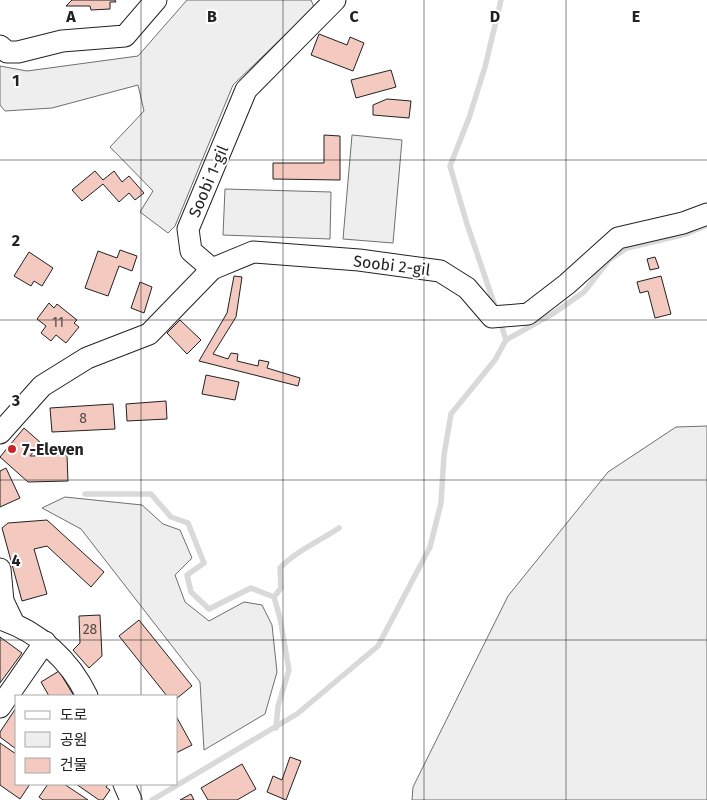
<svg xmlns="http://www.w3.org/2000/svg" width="707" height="800" viewBox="0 0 707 800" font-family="'Fira Sans','Noto Sans KR',sans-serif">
<rect width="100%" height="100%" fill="#fff"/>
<!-- green -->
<g fill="#eee" stroke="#6f6f6f">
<polygon points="187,0 311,0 314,7 233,85 175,226 168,233 140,212 153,191 110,147 144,111 138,85 52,108 5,111 0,105 0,66 27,71 138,56"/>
<polygon points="352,135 402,140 393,243 343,239"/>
<polygon points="225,189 331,192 330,239 223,235"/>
<polygon points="707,426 707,800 412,800 413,787 508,596 608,472 676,427"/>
<polygon points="65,497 142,505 163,524 180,530 192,558 175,575 185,602 209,621 244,602 262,605 272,625 277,672 265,714 204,750 200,682 81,529 42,508"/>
</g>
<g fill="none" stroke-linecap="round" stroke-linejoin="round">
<!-- stream -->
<g stroke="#d9d9d9" stroke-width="5.5">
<polyline points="497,312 467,224 450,166 469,118 485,67 501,0"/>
<polyline points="500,321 506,340"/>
<polyline points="85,494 151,494 171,517 188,523 204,563 187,575 191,592 209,609 251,588 274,597 280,618 289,670 278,706 276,728"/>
<path d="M274,597L281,588L280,568C296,551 320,541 339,528"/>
<polyline points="152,800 297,714 378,646 430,547 441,503 444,455 451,414 495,360 506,340 554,313 584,292 609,260 627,248 686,234 705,226"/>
</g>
</g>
<!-- building -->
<g fill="#f3c9c0" stroke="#222">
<polygon points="72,0 115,0 116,2 110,2 110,9 91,10 90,6 66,6"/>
<polygon points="319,34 347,45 350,37 364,43 353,71 311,55"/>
<polygon points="391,70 396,87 356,98 351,80"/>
<polygon points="387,99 411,101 409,118 373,115 373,105"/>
<polygon points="324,135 340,136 340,180 273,179 273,163 324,163"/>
<polygon points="95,171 103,180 114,171 122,182 129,176 144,193 135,200 129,193 119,202 103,184 82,201 72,190"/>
<polygon points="120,250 137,256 132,271 119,266 108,296 85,288 98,251 117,258"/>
<polygon points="29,252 53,268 42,286 34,281 31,286 14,276"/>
<polygon points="655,257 659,268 650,270 647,259"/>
<polygon points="234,276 242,277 236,317 213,354 228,359 231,353 238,354 237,361 258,366 259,360 269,362 267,368 300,378 298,386 199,361 227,313"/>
<polygon points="661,276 671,314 655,318 648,291 640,293 637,282"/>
<polygon points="140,282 152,287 144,313 131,308"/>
<polygon points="49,303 54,308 57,304 77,320 74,323 79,327 66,343 56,335 51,341 41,333 46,326 37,319"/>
<polygon points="180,320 201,340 187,354 167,333"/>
<polygon points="206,375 239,382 235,400 202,394"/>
<polygon points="166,401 167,419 127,421 126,404"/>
<polygon points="113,404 115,429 52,432 50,408"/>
<polygon points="24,428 41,443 30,456 67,455 68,481 28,482 0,457"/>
<polygon points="6,468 20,498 0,507 0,471"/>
<polygon points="47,520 104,572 91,587 47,546 34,549 47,594 22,601 2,528 8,523"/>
<polygon points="100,615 102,656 89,668 73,650 80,643 79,616"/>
<polygon points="139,620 192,686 176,699 176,696 167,696 119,636"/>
<polygon points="0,637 22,653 0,683"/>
<polygon points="59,671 74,696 49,696 41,682"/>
<polygon points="16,708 16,749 0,737 0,732"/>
<polygon points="176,716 192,745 176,753"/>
<polygon points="0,743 16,754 16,784 30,784 20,799 0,785"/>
<polygon points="290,757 301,761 286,800 267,792 273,776 282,780"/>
<polygon points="242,764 256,789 237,800 208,800 201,788"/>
<polygon points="48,784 64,784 88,800 43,800 39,797"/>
<polygon points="76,784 108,784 106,787 110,790 103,800 99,800"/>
<polygon points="191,794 194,800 180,800"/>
</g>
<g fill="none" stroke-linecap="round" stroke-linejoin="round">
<defs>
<g id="minor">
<polyline points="0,46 7,52 18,52 62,41 125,36 156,0"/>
<polyline points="212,269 253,252 359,260 440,271 467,288 492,317 528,314 567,284 618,238 683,223 707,214"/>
<polyline points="0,433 42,386 87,358 149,334 212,269 191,251 188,229 246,90 335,0"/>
<polyline points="0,569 3,601 14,624"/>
<path d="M0,619C38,631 70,660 87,696"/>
<polyline points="0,707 45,642"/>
<polyline points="124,784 131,800"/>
</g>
</defs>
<!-- minor casing -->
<use href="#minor" stroke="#222" stroke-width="23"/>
<!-- minor -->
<use href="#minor" stroke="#fff" stroke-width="21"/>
</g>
<!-- grid -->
<path fill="none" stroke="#222" stroke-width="1" stroke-opacity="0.55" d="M141,0V696M283,0V800M424,0V800M566,0V800M0,160H707M0,320H707M0,480H707M0,640H707M141,784V800"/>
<!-- markers -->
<circle fill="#c62828" stroke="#fff" stroke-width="2" cx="12" cy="449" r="5"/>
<g text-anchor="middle" stroke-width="4" stroke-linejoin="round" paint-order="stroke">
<!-- number labels -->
<g font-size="14" fill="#564c4a">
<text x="58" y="327">11</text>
<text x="83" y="423">8</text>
<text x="90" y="634">28</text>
</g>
<!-- street labels -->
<g font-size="16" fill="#222" stroke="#fff">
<text transform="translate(208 181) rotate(-67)" y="6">Soobi 1-gil</text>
<text transform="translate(392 265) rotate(7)" y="6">Soobi 2-gil</text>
</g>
<!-- poi labels -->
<g font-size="16" font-weight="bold" fill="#222" stroke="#fff" text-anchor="start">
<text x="22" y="455">7-Eleven</text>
</g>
</g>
<g font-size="16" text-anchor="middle" font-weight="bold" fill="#222" stroke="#fff" stroke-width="4" stroke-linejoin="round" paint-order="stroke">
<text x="71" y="22">A</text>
<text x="212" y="22">B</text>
<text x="354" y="22">C</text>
<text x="495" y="22">D</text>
<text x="636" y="22">E</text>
<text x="16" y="86">1</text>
<text x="16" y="246">2</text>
<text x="16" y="406">3</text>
<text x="16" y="566">4</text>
</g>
<!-- legend -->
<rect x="15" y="695" width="162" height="90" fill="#ffffff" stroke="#a7a7a7"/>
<rect x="25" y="711" width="25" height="8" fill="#ffffff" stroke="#a7a7a7"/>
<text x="60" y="720" font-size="15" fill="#222222">도로</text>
<rect x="25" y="732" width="25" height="15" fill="#eeeeee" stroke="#a7a7a7"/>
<text x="60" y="745" font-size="15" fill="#222222">공원</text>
<rect x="25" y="758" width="25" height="15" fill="#f3c9c0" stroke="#a7a7a7"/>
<text x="60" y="770" font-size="15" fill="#222222">건물</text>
</svg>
